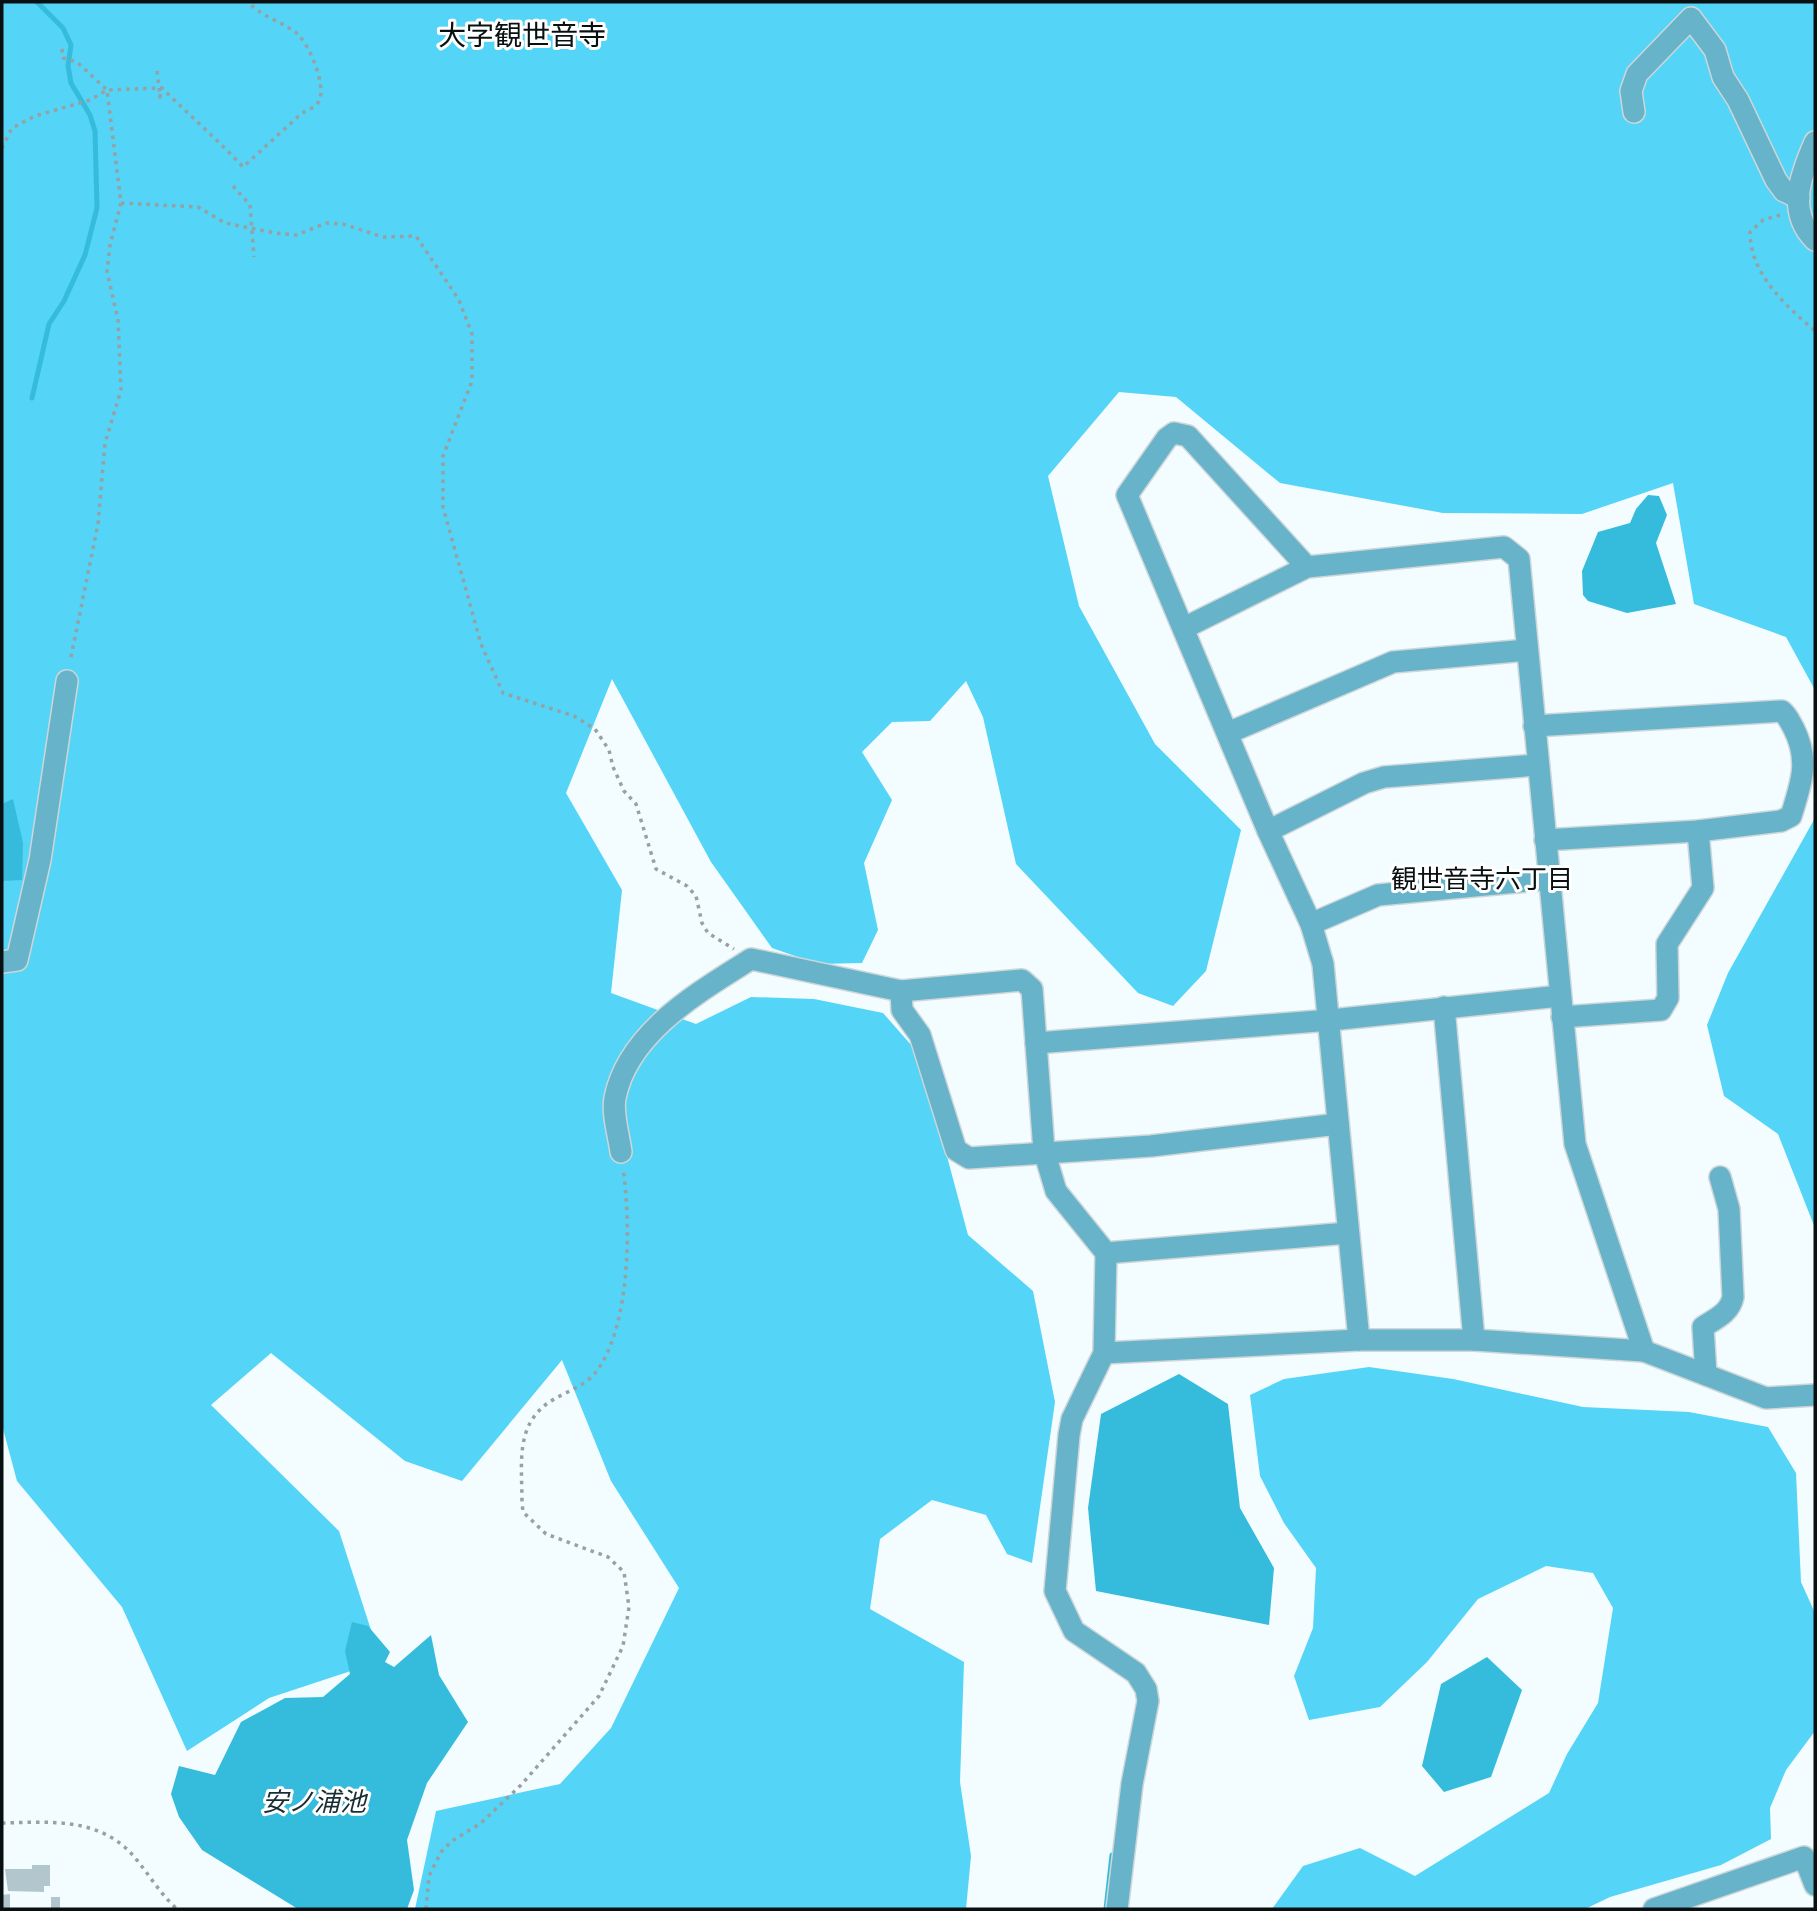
<svg xmlns="http://www.w3.org/2000/svg" width="1817" height="1911" viewBox="0 0 1817 1911" font-family="Cabin,'Noto Sans JP',sans-serif">
<rect width="100%" height="100%" fill="#f3fcfe"/>
<!-- forest -->
<g fill="#54d4f6">
<polygon points="2,2 1815,2 1815,690 1786,637 1694,604 1673,483 1582,514 1443,513 1280,483 1176,397 1119,392 1048,476 1079,606 1155,744 1241,830 1206,971 1173,1006 1138,993 1016,864 983,717 966,681 930,721 892,722 862,752 892,800 864,863 878,930 862,963 818,964 772,948 711,862 612,679 566,793 622,890 611,993 696,1024 751,997 814,999 883,1013 920,1055 968,1235 1033,1291 1055,1402 1032,1563 1007,1554 986,1515 932,1500 880,1539 870,1609 964,1662 960,1782 971,1856 966,1909 415,1909 436,1811 560,1784 611,1728 679,1588 611,1481 562,1360 462,1481 405,1461 271,1353 211,1405 339,1531 381,1661 269,1698 187,1751 122,1607 17,1481 2,1425"/>
<polygon points="1815,818 1815,1228 1778,1134 1724,1096 1707,1025 1728,973"/>
<polygon points="1369,1367 1453,1379 1583,1407 1689,1412 1768,1427 1796,1473 1801,1582 1815,1613 1815,1731 1786,1770 1770,1808 1771,1839 1721,1865 1610,1897 1585,1909 1272,1909 1303,1866 1360,1848 1415,1876 1549,1793 1567,1754 1598,1703 1613,1608 1593,1573 1546,1566 1478,1599 1427,1662 1380,1707 1309,1720 1294,1676 1313,1628 1316,1568 1284,1523 1260,1476 1250,1395 1284,1379"/>
</g>
<!-- water -->
<g fill="#35bcdd">
<polygon points="1648,495 1659,496 1667,515 1656,543 1676,604 1627,613 1588,601 1583,595 1582,571 1598,532 1630,523 1636,509"/>
<polygon points="13,799 23,843 22,880 2,881 2,804"/>
<polygon points="1179,1374 1228,1404 1240,1508 1274,1568 1269,1625 1096,1591 1088,1508 1101,1414"/>
<polygon points="352,1622 368,1626 390,1652 385,1662 394,1667 431,1635 439,1675 468,1722 427,1783 407,1840 414,1890 407,1909 298,1909 202,1850 179,1817 171,1794 179,1766 215,1775 241,1722 285,1698 323,1697 350,1674 345,1651"/>
<polygon points="1487,1657 1522,1690 1491,1777 1444,1792 1422,1766 1441,1684"/>
</g>
<g fill="none" stroke-linecap="round" stroke-linejoin="round">
<!-- stream -->
<g stroke="#35bcdd" stroke-width="5">
<polyline points="32,398 49,324 64,301 85,255 97,208 95,131 90,115 71,83 68,66 71,45 63,28 37,2"/>
<polyline points="1106,1909 1112,1855"/>
</g>
</g>
<!-- building -->
<g fill="#b2c6cd">
<polygon points="32,1865 50,1865 50,1886 44,1886 44,1892 8,1891 5,1869 32,1869"/>
<polygon points="10,1894 10,1909 2,1909 2,1895"/>
<rect x="51" y="1897" width="9" height="12"/>
</g>
<g fill="none" stroke-linecap="round" stroke-linejoin="round">
<defs>
<g id="minor">
<polyline points="1634,112 1631,91 1637,74 1691,18 1715,50 1723,77 1738,100 1776,180 1784,191 1799,198"/>
<path d="M1815,142C1801,174 1786,211 1815,240"/>
<polyline points="1307,567 1188,436 1174,433 1167,438 1127,495 1268,831 1311,924 1323,964 1359,1340"/>
<polyline points="1184,628 1307,567 1504,547 1519,559 1575,1144 1644,1351"/>
<path d="M1534,726L1782,711C1788,716 1790,722 1794,729C1810,761 1801,784 1791,816L1781,821L1698,831L1545,840"/>
<polyline points="1228,733 1393,662 1527,650"/>
<polyline points="1268,831 1364,783 1384,777 1537,765"/>
<polyline points="1311,924 1378,895 1549,879"/>
<polyline points="2,962 17,960 40,860 67,681"/>
<polyline points="901,991 902,1010 920,1035 956,1150 969,1158 1151,1146 1338,1124"/>
<polyline points="1444,1007 1474,1340"/>
<polyline points="1562,1017 1661,1010 1668,998 1667,944 1703,888 1698,831"/>
<polyline points="1036,1043 1331,1020 1560,996"/>
<path d="M621,1152C619,1136 612,1114 615,1098C628,1032 699,992 751,959L901,991L1022,980L1032,989L1044,1151L1056,1191L1106,1253L1104,1353L1072,1419L1069,1435L1055,1591L1074,1631L1136,1673L1146,1689L1148,1701L1132,1784L1117,1909"/>
<polyline points="1106,1253 1348,1233"/>
<polyline points="1104,1353 1359,1340 1474,1340 1644,1351 1766,1398 1815,1395"/>
<path d="M1706,1375L1703,1327C1715,1319 1730,1313 1733,1297L1729,1209L1720,1177"/>
<polyline points="1654,1909 1804,1857 1815,1885"/>
</g>
</defs>
<!-- minor casing -->
<use href="#minor" stroke="#cdd6d8" stroke-width="24"/>
<!-- path -->
<g stroke="#97a0a2" stroke-width="3.5" stroke-dasharray="3.5 5" stroke-linecap="butt">
<polyline points="62,49 63,58 77,62 107,90 121,203 110,245 107,272 118,319 121,390 105,443 98,524 70,662"/>
<polyline points="157,71 160,97 162,88"/>
<path d="M2,148L12,128L35,116L90,100L107,90L162,88C189,115 217,139 243,167L302,113C308,110 316,107 319,101C327,85 308,40 294,31C279,21 261,16 248,2"/>
<polyline points="233,186 250,205 254,257"/>
<polyline points="121,203 198,207 225,223 275,233 297,235 326,223 343,224 383,237 416,236 459,300 472,334 472,381 443,456 443,507 481,644 503,693 574,716 595,729 609,750 613,767 624,791 636,804 656,869 687,886 696,896 702,923 708,933 734,949"/>
<path d="M1780,215L1763,220L1750,232C1750,274 1786,306 1815,331"/>
<path d="M2,1823C47,1822 94,1817 129,1851C146,1869 158,1892 177,1909"/>
<path d="M426,1909L429,1876L441,1852L452,1841L481,1823L521,1785L599,1696L623,1646L629,1607L624,1572L608,1557L546,1534L523,1512L522,1502C522,1461 514,1421 556,1398C569,1391 587,1384 596,1372C631,1326 631,1223 623,1168"/>
</g>
<!-- minor -->
<use href="#minor" stroke="#67b3c9" stroke-width="21"/>
</g>
<g text-anchor="middle" stroke-width="6" stroke-linejoin="round" paint-order="stroke">
<!-- neighbourhood labels -->
<g font-size="26" fill="#081012" stroke="#fff">
<text x="1482" y="888">観世音寺六丁目</text>
</g>
<!-- water labels -->
<g font-size="26" font-style="italic" fill="#182e34" stroke="#fff">
<text x="314" y="1811">安ノ浦池</text>
</g>
<!-- quarter labels -->
<g font-size="28" fill="#081012" stroke="#fff">
<text x="522" y="45">大字観世音寺</text>
</g>
</g>
<!-- border -->
<rect width="1817" height="1911" fill="none" stroke="#081012" stroke-width="7"/>
</svg>
